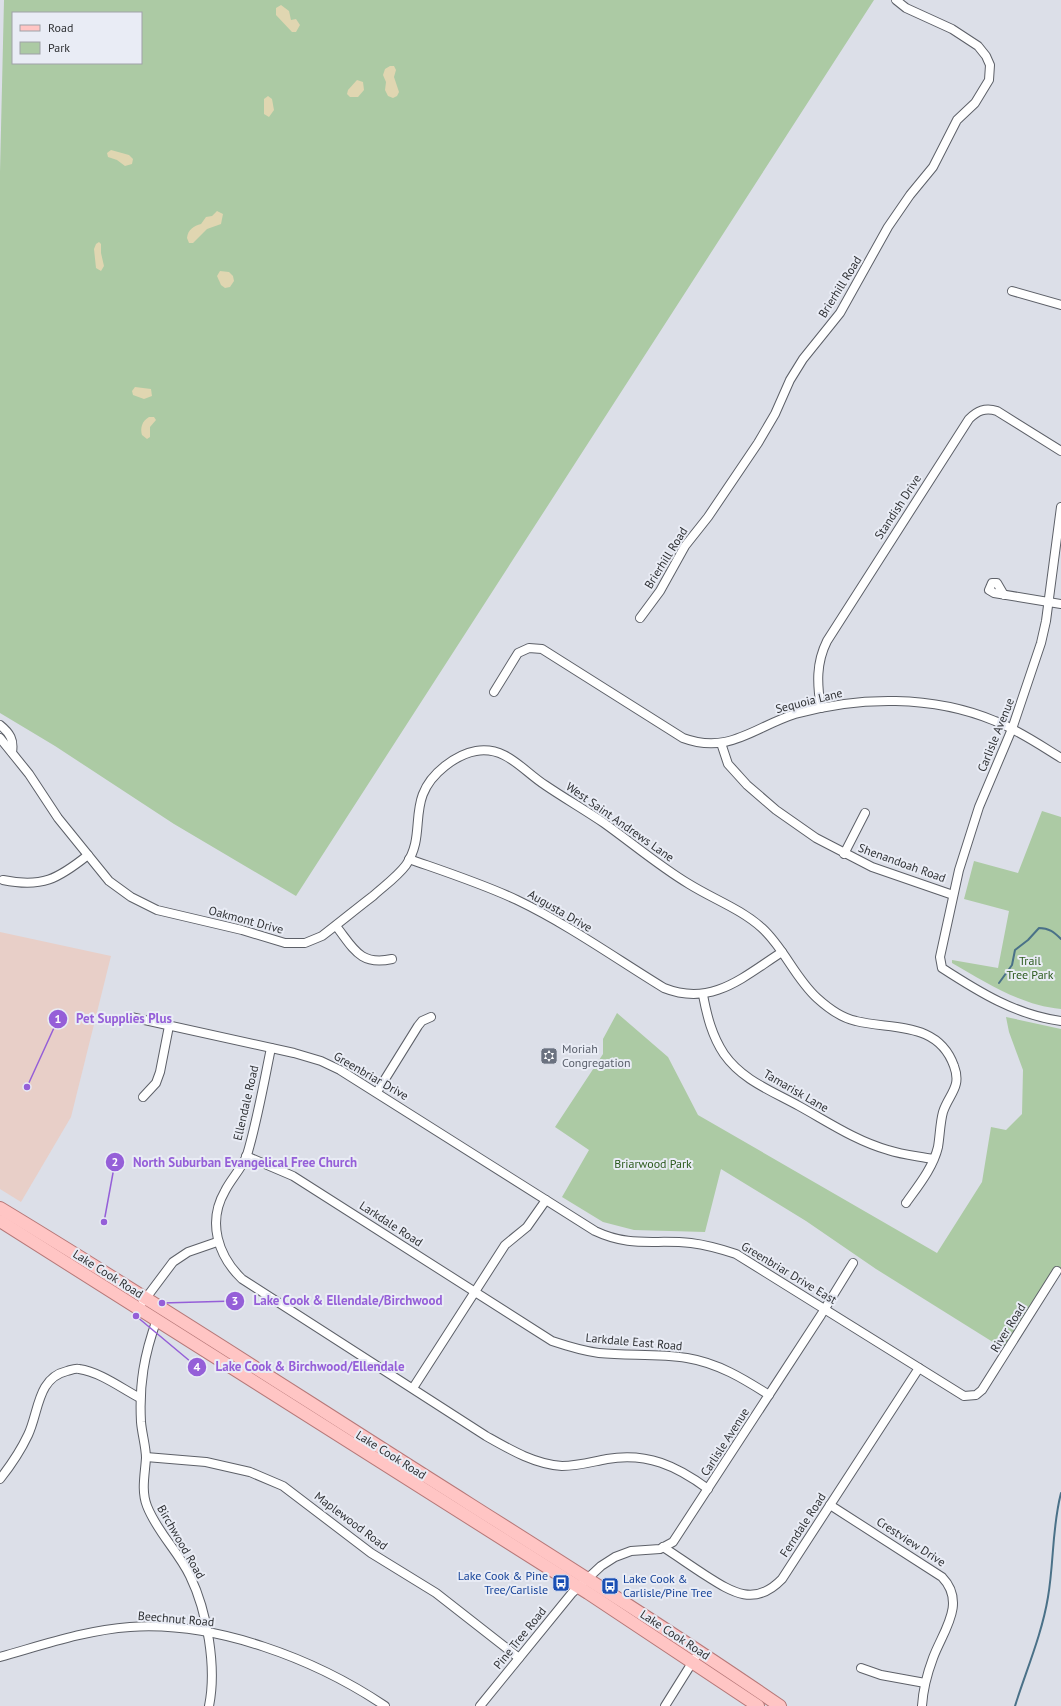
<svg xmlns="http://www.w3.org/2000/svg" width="1061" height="1706" viewBox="0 0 1061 1706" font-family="'PT Sans',sans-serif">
<rect width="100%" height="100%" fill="#dcdfe8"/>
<!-- commercial -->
<polygon fill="#e8cfc8" points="0,932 111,956 71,1117 21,1202 0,1189"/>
<!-- green -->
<g fill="#accaa4" fill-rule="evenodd">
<path d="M4,0H874L296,896L174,824L55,746L0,713V172ZM13,13H141V63H13Z"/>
<path d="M1042,811L1061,817V1009C1020,1005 987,983 952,963V960L998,968L1009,911L964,899L974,861L1018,873Z"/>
<polygon points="617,1013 668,1057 698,1115 937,1253 982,1182 991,1127 1006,1130 1022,1114 1023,1070 1009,1032 1006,1017 1061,1029 1061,1273 1055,1269 1004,1349 876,1269 806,1221 721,1169 705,1232 634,1230 603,1222 562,1197 589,1150 555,1127 603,1054 603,1039"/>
</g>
<!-- sand -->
<g fill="#e0d6b1">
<polygon points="281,5 289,11 291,20 296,19 300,25 296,32 292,32 276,15 276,8"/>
<polygon points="390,66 394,66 396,70 394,77 399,92 397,96 393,98 388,96 385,90 386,82 383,75 385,69"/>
<polygon points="357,80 363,82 364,90 358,97 350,97 347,94 348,90"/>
<polygon points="268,96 272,99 274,110 269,117 264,114 264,99"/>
<polygon points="111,150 129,155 133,159 132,164 125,166 117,160 108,157 107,153"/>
<path d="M217,211L223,214L221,224L207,229L193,243H189L187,238C188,229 194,226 201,224L206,217L212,216Z"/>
<polygon points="99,242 101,244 101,253 104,266 101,271 96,268 94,249 96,244"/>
<polygon points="220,271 229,272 233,276 234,281 230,287 225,288 221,285 217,276"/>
<polygon points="135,387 151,389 152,396 144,399 133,395 132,391"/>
<path d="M149,417H154L156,420L150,427V437L147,439L142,435C140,428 142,421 149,417Z"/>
</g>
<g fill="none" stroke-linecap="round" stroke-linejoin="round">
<!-- stream -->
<g stroke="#4a7188" stroke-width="2">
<path d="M999,983L1012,965L1015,950L1028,940L1039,928C1049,928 1054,932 1061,939"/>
<path d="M1015,1706C1026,1671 1042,1634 1048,1597C1054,1562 1052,1527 1061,1493"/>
</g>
<defs>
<g id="minor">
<polyline points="1012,291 1061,305"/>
<path d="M1061,507L1046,621L1041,643L1012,729L979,807L959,870L940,957L942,968C979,992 1016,1015 1061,1021"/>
<polyline points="1004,595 997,583 992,583 989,590 994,593 1061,604"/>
<polyline points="640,618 660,591 685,546 708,517 758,443 775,414 790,380 803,359 840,313 888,227 910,195 933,167 957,120 975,103 989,80 990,65 986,56 978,46 952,29 906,8 896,0"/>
<path d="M494,692L518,653L529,648L542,649L683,738C729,755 754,727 795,714C859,696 933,695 995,721C1018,730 1040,745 1061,758"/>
<path d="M821,708C817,684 816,663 827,641L969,419C977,411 985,407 997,411L1061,451"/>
<path d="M0,725C10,733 14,740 12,752"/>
<path d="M0,738L29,774L58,818L109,881L131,897L157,910L242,930L285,943H305L322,936C339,923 356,909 373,896C384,886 397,877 406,865C429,831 403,799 445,766C454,759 464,753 476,751C506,746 522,770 545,785C564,798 585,810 604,823C632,843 659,866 689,884C713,899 741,909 762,928C784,948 795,978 817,998C828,1008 841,1018 856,1021C892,1030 938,1021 954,1066C962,1087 949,1094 943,1112C940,1123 940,1135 938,1147C933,1168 918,1186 906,1203"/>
<polyline points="721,743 728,764 747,785 776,810 816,838 872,867 953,895"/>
<polyline points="844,854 865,813"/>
<path d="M409,859C446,872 483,884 517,900C569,925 615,958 664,988C712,1007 743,977 782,952"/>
<path d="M3,880C42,888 58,879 88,855"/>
<path d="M336,926C354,949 360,966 392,959"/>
<path d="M703,995C707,1016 712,1036 724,1054C742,1080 772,1091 799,1106C828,1122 856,1141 888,1150C903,1155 918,1156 933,1159"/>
<path d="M131,1017L294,1053L321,1061L340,1070L595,1231C631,1248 655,1239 691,1243C707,1245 721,1249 736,1254L964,1396L976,1395L982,1390L1057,1271"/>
<path d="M271,1048C264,1082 257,1122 247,1155C242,1168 231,1179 225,1191C207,1222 218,1256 242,1279L486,1436C509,1449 534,1464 562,1466C578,1466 591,1462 607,1459C647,1452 677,1466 708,1489"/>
<polyline points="377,1092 418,1026 422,1021 431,1017"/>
<polyline points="143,1097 156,1083 160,1072 169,1026"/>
<path d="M246,1156L293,1176L552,1341C567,1346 583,1351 599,1353C628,1356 658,1353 687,1358C718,1363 744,1379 769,1395"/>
<polyline points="143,1302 173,1262 188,1252 217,1242"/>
<path d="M157,1319C144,1355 139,1384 141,1422C142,1434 146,1447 146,1458C145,1474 141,1491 147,1506C157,1532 178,1551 190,1576C207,1611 217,1667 209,1706"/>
<polyline points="413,1388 505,1245 527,1227 546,1200"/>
<polyline points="146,1457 206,1462 250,1472 283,1486 371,1553 436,1593 519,1658"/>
<path d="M0,1479C11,1465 20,1452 28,1435C39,1412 37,1378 67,1371C71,1370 75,1368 79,1369C100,1372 121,1388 140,1398"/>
<path d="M830,1505L942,1577C967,1603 943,1631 933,1658C927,1674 923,1689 922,1706"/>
<path d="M663,1547C677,1556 691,1566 705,1575C733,1593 755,1607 782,1579L919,1368"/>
<path d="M0,1657C43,1645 86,1630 130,1627C216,1621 315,1659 385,1706"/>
<polyline points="861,1668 881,1675 925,1683"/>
<polyline points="480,1706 572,1593 601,1566 615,1557 631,1551 660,1549 673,1542 821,1315 853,1263"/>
<polyline points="665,1706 695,1658"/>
</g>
<g id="primary">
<path d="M0,1208C134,1289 265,1374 397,1458C526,1540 655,1620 780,1706"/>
<polyline points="0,1221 588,1593 758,1706"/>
</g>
</defs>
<!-- minor casing -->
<use href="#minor" stroke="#5d6068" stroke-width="10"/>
<!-- primary casing -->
<use href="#primary" stroke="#b67878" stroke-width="14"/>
<!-- minor -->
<use href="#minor" stroke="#fff" stroke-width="8"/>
<!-- primary -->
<use href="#primary" stroke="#ffc5c4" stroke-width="12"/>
</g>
<!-- icons -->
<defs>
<symbol id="synagogue-square" viewBox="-11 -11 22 22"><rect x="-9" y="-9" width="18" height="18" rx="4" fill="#6b7280" stroke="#e9ecf5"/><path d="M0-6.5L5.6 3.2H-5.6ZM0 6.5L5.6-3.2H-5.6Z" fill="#fff"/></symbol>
<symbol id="bus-square" viewBox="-11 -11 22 22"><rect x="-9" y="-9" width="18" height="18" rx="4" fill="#1a4fb4" stroke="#e9ecf5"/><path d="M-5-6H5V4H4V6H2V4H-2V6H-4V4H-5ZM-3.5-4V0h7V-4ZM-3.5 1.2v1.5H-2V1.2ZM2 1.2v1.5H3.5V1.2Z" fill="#fff"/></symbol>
</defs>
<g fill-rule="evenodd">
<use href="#synagogue-square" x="539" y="1046" width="20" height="20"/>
<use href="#bus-square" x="551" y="1573" width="20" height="20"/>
<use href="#bus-square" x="600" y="1576" width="20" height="20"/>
</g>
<g text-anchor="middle" stroke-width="4" stroke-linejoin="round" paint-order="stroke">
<!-- street labels -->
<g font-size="12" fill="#2f3134" stroke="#e9ecf5">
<text transform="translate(840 287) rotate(-58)" y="4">Brierhill Road</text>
<text transform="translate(898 507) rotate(-57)" y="4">Standish Drive</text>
<text transform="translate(666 558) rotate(-58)" y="4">Brierhill Road</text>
<text transform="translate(809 701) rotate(-14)" y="4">Sequoia Lane</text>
<text transform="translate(996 735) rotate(-68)" y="4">Carlisle Avenue</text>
<text transform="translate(620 822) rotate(35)" y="4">West Saint Andrews Lane</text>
<text transform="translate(902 863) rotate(20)" y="4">Shenandoah Road</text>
<text transform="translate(560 911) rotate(30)" y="4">Augusta Drive</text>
<text transform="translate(246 920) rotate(15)" y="4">Oakmont Drive</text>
<text transform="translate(371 1076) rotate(30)" y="4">Greenbriar Drive</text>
<text transform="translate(796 1091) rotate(30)" y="4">Tamarisk Lane</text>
<text transform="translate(246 1103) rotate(-77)" y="4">Ellendale Road</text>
<text transform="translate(391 1224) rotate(33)" y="4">Larkdale Road</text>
<text transform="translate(789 1273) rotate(31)" y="4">Greenbriar Drive East</text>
<text transform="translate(108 1274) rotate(32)" y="4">Lake Cook Road</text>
<text transform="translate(1008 1328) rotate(-58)" y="4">River Road</text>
<text transform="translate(634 1342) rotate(5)" y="4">Larkdale East Road</text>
<text transform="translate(725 1442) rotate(-57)" y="4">Carlisle Avenue</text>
<text transform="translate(391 1455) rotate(32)" y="4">Lake Cook Road</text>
<text transform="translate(351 1521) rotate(37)" y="4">Maplewood Road</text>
<text transform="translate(803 1525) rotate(-57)" y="4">Ferndale Road</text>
<text transform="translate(181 1542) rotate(60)" y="4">Birchwood Road</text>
<text transform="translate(911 1542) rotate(33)" y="4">Crestview Drive</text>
<text transform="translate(176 1619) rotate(5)" y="4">Beechnut Road</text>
<text transform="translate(675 1635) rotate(33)" y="4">Lake Cook Road</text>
<text transform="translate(520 1638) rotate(-51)" y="4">Pine Tree Road</text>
</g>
<!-- park labels -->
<g font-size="12" fill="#2b5a1c" stroke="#e9ecf5">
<text x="1030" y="965">Trail<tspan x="1030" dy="14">Tree Park</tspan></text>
<text x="653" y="1168">Briarwood Park</text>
</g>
<!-- worship labels -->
<g font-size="12" fill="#5b616d" stroke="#e9ecf5" text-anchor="start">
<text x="562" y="1053">Moriah<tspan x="562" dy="14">Congregation</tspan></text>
</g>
<!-- transit labels -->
<g font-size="12" fill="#164399" stroke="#e9ecf5" text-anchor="end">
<text x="548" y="1580">Lake Cook &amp; Pine<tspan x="548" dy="14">Tree/Carlisle</tspan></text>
<text x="623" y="1583" text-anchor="start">Lake Cook &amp;<tspan x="623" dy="14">Carlisle/Pine Tree</tspan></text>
</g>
</g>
<!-- callouts -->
<path fill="none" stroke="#955fd8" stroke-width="1.5" d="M27 1087L58 1019M104 1222L115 1162M162 1303L235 1301M136 1316L197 1367"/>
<g fill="#955fd8" stroke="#e9ecf5" stroke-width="1.5">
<circle cx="27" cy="1087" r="4"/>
<circle cx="104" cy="1222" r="4"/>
<circle cx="162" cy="1303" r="4"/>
<circle cx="136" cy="1316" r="4"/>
<circle cx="58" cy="1019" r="10"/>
<circle cx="115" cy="1162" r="10"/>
<circle cx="235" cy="1301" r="10"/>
<circle cx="197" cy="1367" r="10"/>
</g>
<g font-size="12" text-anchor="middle" font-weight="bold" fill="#fff">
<text x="58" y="1023">1</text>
<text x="115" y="1166">2</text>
<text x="235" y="1305">3</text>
<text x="197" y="1371">4</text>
</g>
<g font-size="13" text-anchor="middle" font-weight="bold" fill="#955fd8" stroke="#e9ecf5" stroke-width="4" stroke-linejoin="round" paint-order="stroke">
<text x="124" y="1023">Pet Supplies Plus</text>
<text x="245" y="1167">North Suburban Evangelical Free Church</text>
<text x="348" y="1305">Lake Cook &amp; Ellendale/Birchwood</text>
<text x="310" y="1371">Lake Cook &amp; Birchwood/Ellendale</text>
</g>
<!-- legend -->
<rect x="12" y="12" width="130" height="52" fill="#e9ecf5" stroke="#9fa1a8"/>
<rect x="20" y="25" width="20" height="6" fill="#ffc5c4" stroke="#9fa1a8"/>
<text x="48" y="32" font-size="12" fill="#2f3134">Road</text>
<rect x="20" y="42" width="20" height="12" fill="#accaa4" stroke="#9fa1a8"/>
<text x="48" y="52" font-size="12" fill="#2f3134">Park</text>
</svg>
